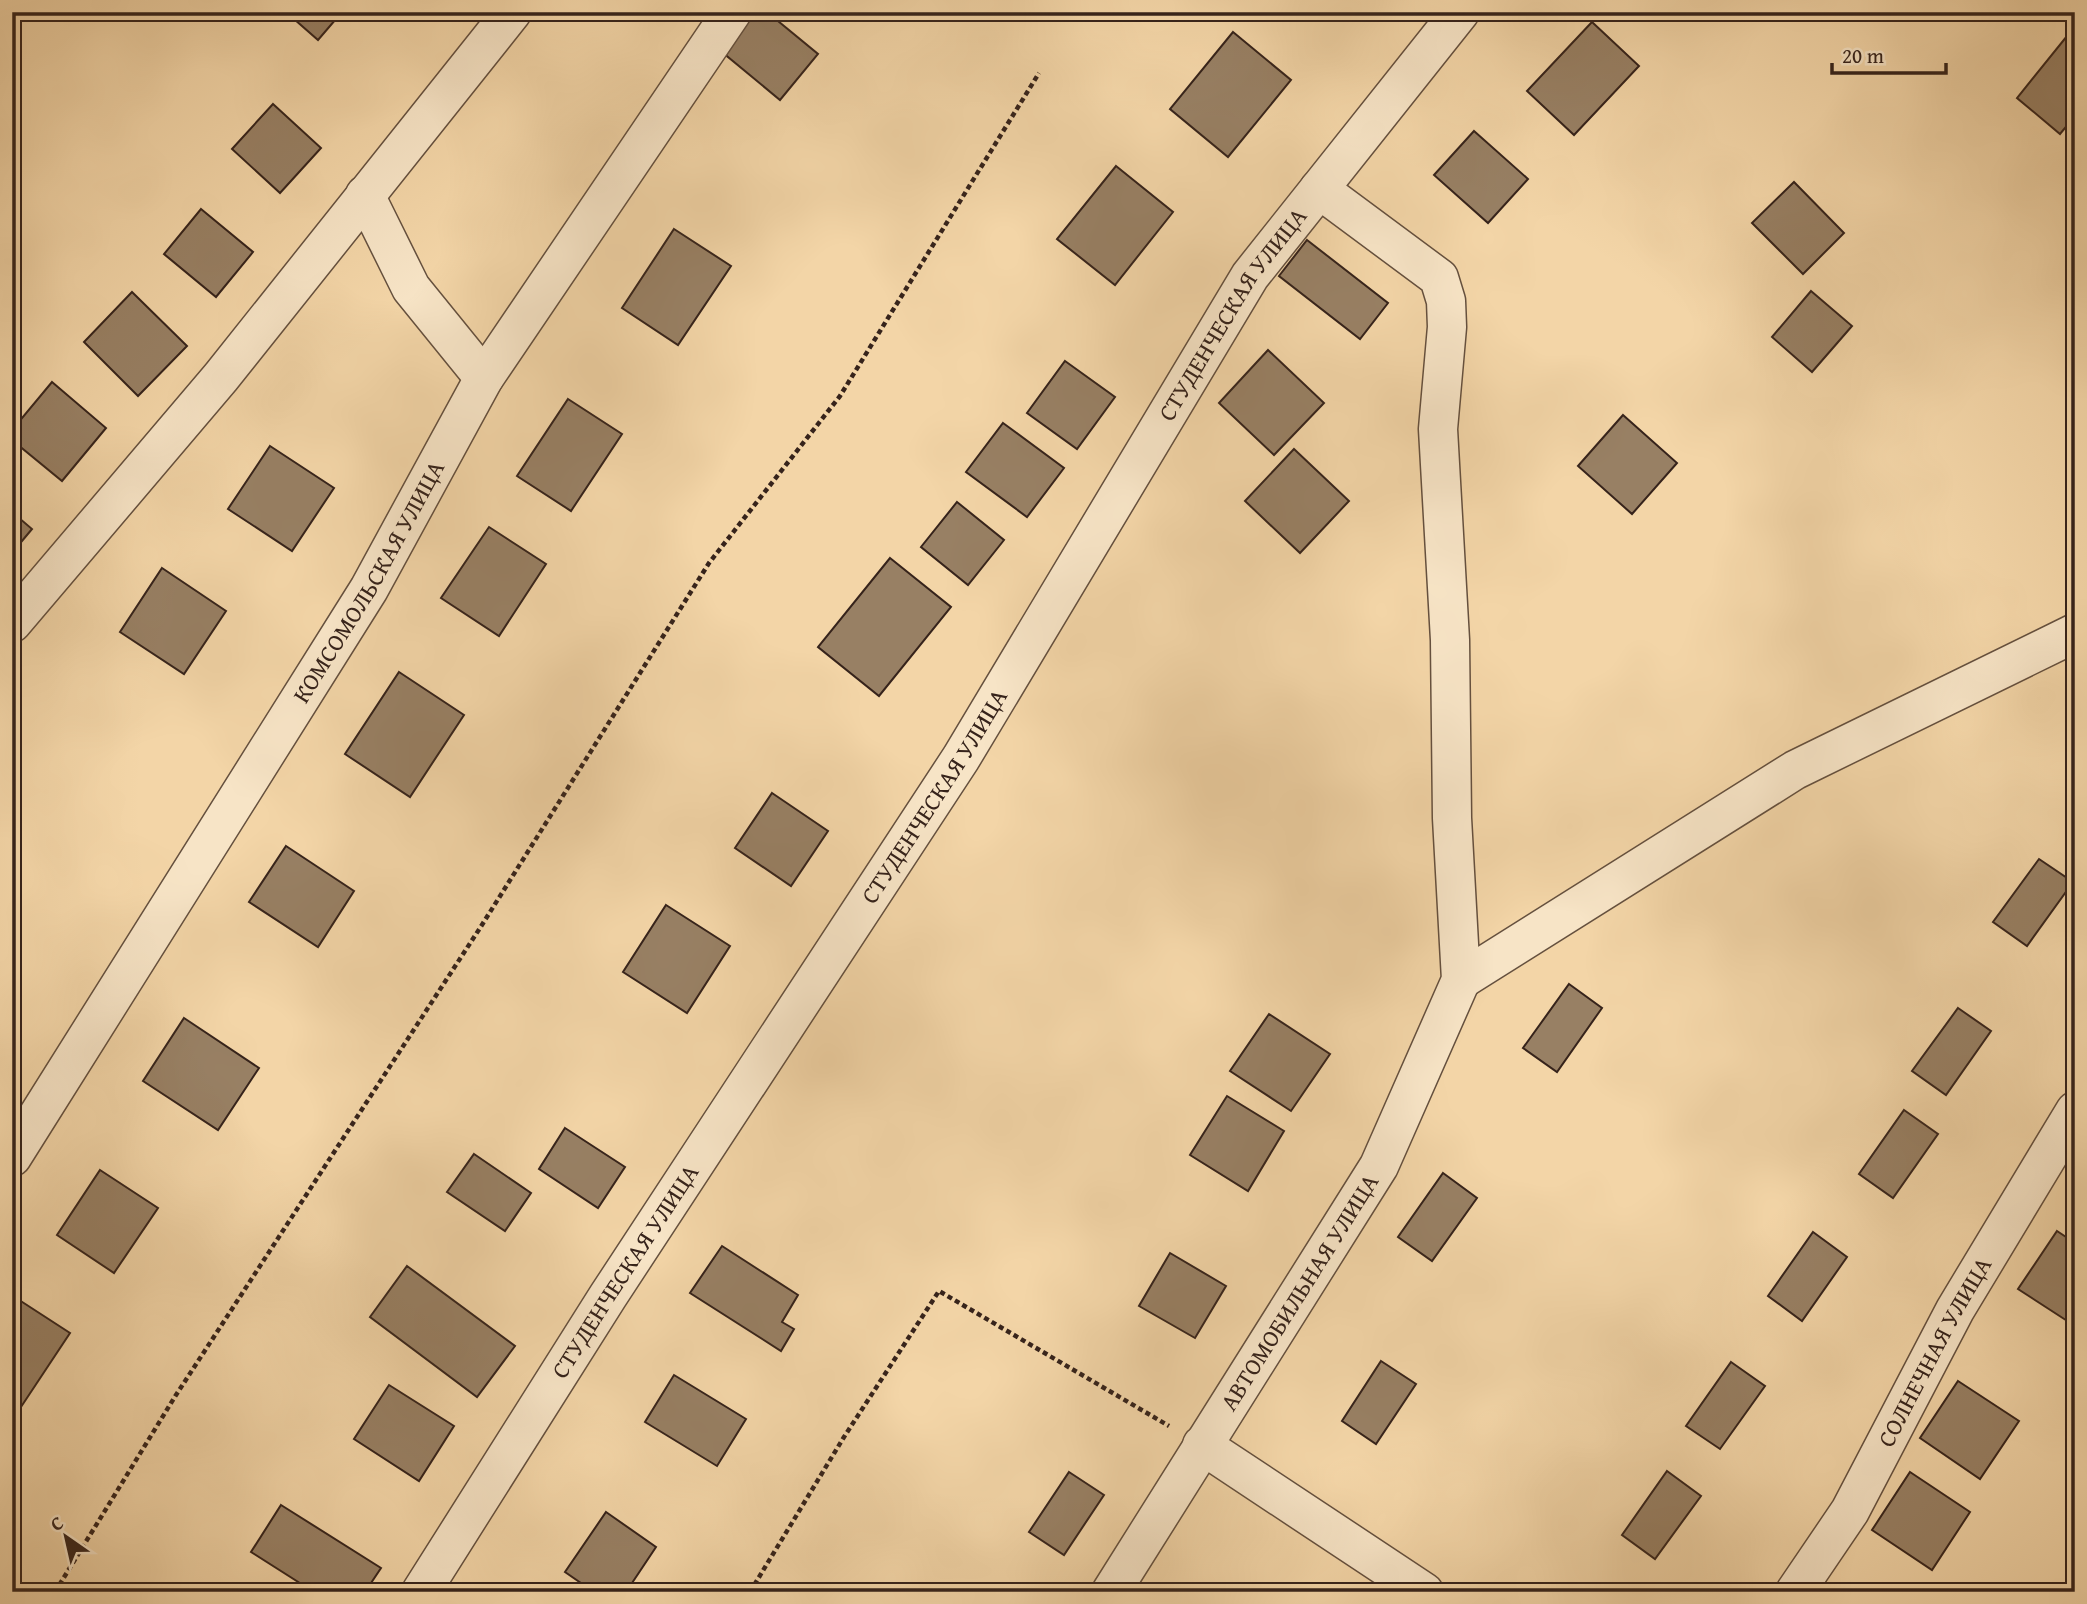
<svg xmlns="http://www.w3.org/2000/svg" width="2087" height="1604" viewBox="0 0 2087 1604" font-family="'Gentium Book Plus',serif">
<rect width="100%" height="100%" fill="#f3d5a7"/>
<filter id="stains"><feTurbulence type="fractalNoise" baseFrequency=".00286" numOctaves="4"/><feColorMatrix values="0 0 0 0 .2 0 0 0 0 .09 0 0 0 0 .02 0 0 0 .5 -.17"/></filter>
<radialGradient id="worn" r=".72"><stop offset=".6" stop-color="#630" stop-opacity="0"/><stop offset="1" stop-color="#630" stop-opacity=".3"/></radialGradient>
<!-- building -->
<g fill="#988064" stroke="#36231b" stroke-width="2">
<polygon points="286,12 342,12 318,40"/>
<polygon points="754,12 767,12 818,54 780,100 722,52"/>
<polygon points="1592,22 1639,66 1574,135 1527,91"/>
<polygon points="1233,32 1291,80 1228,157 1170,109"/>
<polygon points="2067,36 2075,43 2075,116 2060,134 2017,98"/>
<polygon points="273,104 321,148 280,193 232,149"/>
<polygon points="1474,131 1528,179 1488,223 1434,175"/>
<polygon points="1116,166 1173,212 1115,285 1057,239"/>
<polygon points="1794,182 1844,233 1803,274 1752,223"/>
<polygon points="201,209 253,252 216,297 164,254"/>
<polygon points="674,229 731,266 678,345 622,308"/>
<polygon points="1307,240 1388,303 1360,339 1279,276"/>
<polygon points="1811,291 1852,326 1812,372 1772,337"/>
<polygon points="132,292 187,346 138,396 84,342"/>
<polygon points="1268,350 1324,403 1274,455 1219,403"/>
<polygon points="1065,361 1115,397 1077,449 1027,413"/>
<polygon points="52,382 106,428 62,481 12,440 12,430"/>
<polygon points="568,399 622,434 571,511 517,476"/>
<polygon points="1623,415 1677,463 1632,514 1578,466"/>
<polygon points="1003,423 1064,468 1027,517 966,472"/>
<polygon points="270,446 334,488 292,551 228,509"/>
<polygon points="1294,449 1349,501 1300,553 1245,501"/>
<polygon points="957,502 1004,540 968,585 921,547"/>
<polygon points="12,512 32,529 12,553"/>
<polygon points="489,527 546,564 499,636 441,598"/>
<polygon points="890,558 951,607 879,696 818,647"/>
<polygon points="162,568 226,611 184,674 120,632"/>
<polygon points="399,672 464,715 410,797 345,754"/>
<polygon points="772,793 828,831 791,886 735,848"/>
<polygon points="286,846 354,891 318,947 249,902"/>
<polygon points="2039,859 2073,882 2027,946 1993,922"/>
<polygon points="666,905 730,946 687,1013 623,972"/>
<polygon points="1569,984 1602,1008 1557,1072 1523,1048"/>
<polygon points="1958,1008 1991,1031 1946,1095 1912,1071"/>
<polygon points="1269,1014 1330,1054 1291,1111 1230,1071"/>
<polygon points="184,1018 259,1068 218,1130 143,1081"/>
<polygon points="1227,1096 1284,1131 1248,1191 1190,1155"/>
<polygon points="1904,1110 1938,1134 1893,1198 1859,1174"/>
<polygon points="565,1128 625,1167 598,1208 539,1169"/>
<polygon points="474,1154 531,1193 505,1231 447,1192"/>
<polygon points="100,1170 158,1208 114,1273 57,1235"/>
<polygon points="1443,1173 1477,1198 1432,1261 1398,1237"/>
<polygon points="2057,1231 2075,1243 2075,1326 2018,1289"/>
<polygon points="1813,1232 1847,1257 1802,1321 1768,1296"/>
<polygon points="722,1246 798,1295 782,1322 794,1329 781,1351 690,1293"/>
<polygon points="1170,1253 1226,1286 1195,1338 1139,1306"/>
<polygon points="407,1266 515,1346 477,1397 370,1317"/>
<polygon points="13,1296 70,1333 17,1413 12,1410"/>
<polygon points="1381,1361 1416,1384 1376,1444 1342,1421"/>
<polygon points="1731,1362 1765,1386 1720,1449 1686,1426"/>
<polygon points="674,1375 746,1419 717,1466 645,1422"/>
<polygon points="1958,1381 2019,1421 1980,1479 1920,1438"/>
<polygon points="389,1385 454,1426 419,1481 354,1439"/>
<polygon points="1667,1471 1701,1496 1655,1559 1622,1535"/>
<polygon points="1069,1472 1104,1495 1064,1555 1029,1532"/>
<polygon points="1910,1472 1970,1512 1932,1570 1872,1530"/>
<polygon points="281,1505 381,1568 365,1592 314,1592 251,1552"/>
<polygon points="606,1512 656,1547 626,1592 594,1592 565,1572"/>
</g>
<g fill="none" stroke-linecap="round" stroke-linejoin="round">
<defs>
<g id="minor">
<polyline points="365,195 411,288 484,378"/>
<polyline points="12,623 221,377 512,12"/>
<polyline points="1461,980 1795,770 2075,633"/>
<path id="s1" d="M12,1157L369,589L484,378L732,12"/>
<polyline points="1202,1445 1424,1592"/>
<path id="s2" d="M421,1592L608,1296L961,758L1250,276L1460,12"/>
<path id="s3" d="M1111,1592L1379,1166L1461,980L1452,818L1450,640L1438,429L1447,327L1446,301L1439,278L1319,189"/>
<path id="s4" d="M1795,1592L1850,1511L1955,1310L2075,1111"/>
</g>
</defs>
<!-- minor casing -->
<use href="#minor" stroke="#65503e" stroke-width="41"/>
<!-- path -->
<g stroke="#36231b" stroke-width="4.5" stroke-dasharray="5 3.5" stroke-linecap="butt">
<polyline points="55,1592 176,1395 480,928 709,563 840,396 1039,73"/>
<polyline points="750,1592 844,1437 939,1291 1169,1426"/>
</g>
<!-- minor -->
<use href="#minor" stroke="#f7e4c6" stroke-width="38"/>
</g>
<g text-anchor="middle" stroke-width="5" stroke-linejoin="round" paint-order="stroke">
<!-- street labels -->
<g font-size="24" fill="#36231b" stroke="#f7e4c6">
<text dy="8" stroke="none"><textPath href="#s2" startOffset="1514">СТУДЕНЧЕСКАЯ УЛИЦА</textPath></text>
<text dy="8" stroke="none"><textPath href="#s1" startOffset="677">КОМСОМОЛЬСКАЯ УЛИЦА</textPath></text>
<text dy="8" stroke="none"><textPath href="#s2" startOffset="947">СТУДЕНЧЕСКАЯ УЛИЦА</textPath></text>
<text dy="8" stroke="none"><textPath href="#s2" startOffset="380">СТУДЕНЧЕСКАЯ УЛИЦА</textPath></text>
<text dy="8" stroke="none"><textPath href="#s3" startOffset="354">АВТОМОБИЛЬНАЯ УЛИЦА</textPath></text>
<text dy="8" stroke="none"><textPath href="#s4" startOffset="278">СОЛНЕЧНАЯ УЛИЦА</textPath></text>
</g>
</g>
<!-- margin -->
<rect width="2087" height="1604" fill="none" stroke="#f3d5a7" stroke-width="42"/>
<rect x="14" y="14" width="2059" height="1576" fill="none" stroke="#36231b" stroke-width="3.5"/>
<rect x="21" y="21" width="2045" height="1562" fill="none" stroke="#36231b" stroke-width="2"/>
<!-- north arrow -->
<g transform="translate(66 1537) rotate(326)" stroke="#f7e4c6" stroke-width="5" paint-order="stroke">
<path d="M0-5L12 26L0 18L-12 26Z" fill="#36231b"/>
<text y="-10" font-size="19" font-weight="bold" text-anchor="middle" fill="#36231b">С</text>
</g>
<!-- scale -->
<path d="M1832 63v10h114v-10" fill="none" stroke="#36231b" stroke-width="3.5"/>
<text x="1842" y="63" font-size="21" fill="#36231b" stroke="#f7e4c6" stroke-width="5" paint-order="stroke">20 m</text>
<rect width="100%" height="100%" filter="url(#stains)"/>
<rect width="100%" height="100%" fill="url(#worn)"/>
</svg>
